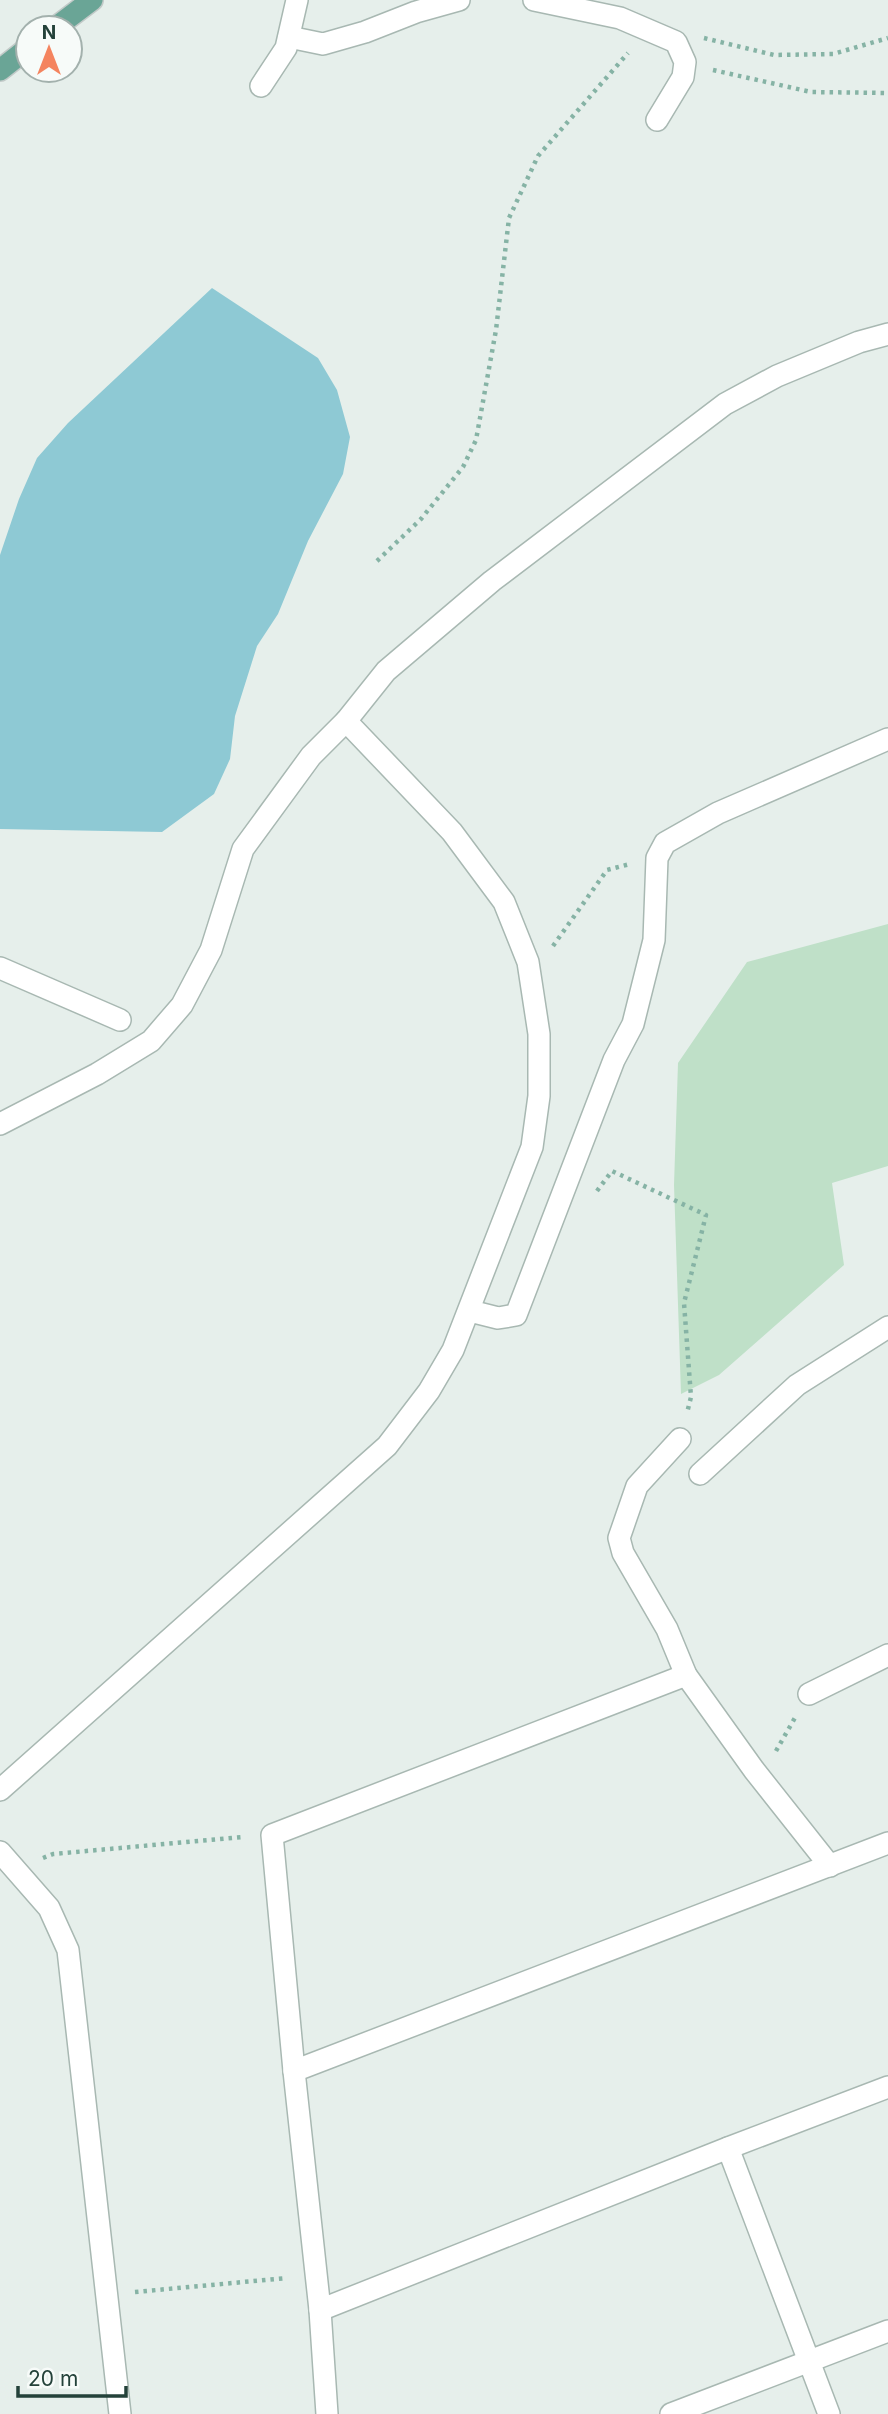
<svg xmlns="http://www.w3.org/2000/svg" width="888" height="2414" viewBox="0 0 888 2414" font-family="Inter,sans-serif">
<rect width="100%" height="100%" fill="#e6efeb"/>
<!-- green -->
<polygon fill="#bfe0c8" points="888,924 888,1166 832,1183 844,1265 719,1375 681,1394 674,1185 678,1063 747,962"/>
<!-- water -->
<polygon fill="#8ec9d4" points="212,288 318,358 337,390 350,437 343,474 308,541 278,614 257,646 235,716 230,759 214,794 162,832 0,829 0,555 19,499 37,458 68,423"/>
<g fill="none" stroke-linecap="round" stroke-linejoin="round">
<defs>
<g id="minor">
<polyline points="534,0 620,18 676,42 685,62 683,77 657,120"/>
<polyline points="289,37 323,44 365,32 416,12 459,0"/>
<polyline points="261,86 286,48 297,0"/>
<polyline points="0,968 120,1020"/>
<polyline points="0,1124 97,1074 151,1041 182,1005 211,950 243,849 311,756 346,721 386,671 492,581 725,404 777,376 859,342 888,334"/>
<polyline points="470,1311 498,1318 516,1315 614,1060 633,1024 654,940 657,858 665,843 718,813 888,739"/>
<polyline points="680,1439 637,1486 619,1538 623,1553 667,1629 686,1675 754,1770 830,1866"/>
<polyline points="700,1474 797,1385 888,1327"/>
<polyline points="809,1694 888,1655"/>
<polyline points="0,1790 387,1446 429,1391 453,1350 532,1147 539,1096 539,1034 528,962 504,902 452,832 346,721"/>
<polyline points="0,1852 49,1908 68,1950 120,2414"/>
<polyline points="294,2071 888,1843"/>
<polyline points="728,2148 829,2414"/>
<polyline points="320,2310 728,2148 888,2087"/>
<polyline points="327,2414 320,2310 294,2071 272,1835 686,1675"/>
<polyline points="671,2414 888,2331"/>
</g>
<g id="major">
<polyline points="55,28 92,0"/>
<polyline points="0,70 28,48"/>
</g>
</defs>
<!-- minor casing -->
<use href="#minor" stroke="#a8b8b2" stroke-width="24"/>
<!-- major casing -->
<use href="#major" stroke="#c2cac8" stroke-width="24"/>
<!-- path -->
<g stroke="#86b3a5" stroke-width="4.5" stroke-dasharray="3.5 5" stroke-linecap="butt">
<polyline points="704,38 774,55 833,54 888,38"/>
<polyline points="713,70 811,92 888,93"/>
<polyline points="377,561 421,519 463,467 476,440 496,330 509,218 538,156 628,53"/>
<polyline points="553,946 607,870 630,864"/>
<polyline points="597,1191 612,1171 706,1215 684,1303 691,1397 687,1413"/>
<polyline points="776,1751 796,1716"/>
<polyline points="43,1858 53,1854 243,1837"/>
<polyline points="135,2292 287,2278"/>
</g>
<!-- minor -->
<use href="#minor" stroke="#fff" stroke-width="21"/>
<!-- major -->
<use href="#major" stroke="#6aa596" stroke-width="21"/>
</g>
<!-- north arrow -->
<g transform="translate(49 49)"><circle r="33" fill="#f7fbf9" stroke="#a3b1ad" stroke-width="2"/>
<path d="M0-5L12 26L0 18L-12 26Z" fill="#f4845f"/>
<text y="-10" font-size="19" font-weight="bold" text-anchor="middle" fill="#24423a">N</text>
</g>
<!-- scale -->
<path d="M18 2386v10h108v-10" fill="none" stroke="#24423a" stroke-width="3.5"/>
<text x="28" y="2386" font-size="21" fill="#24423a" stroke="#f7fbf9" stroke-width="5" paint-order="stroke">20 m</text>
</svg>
